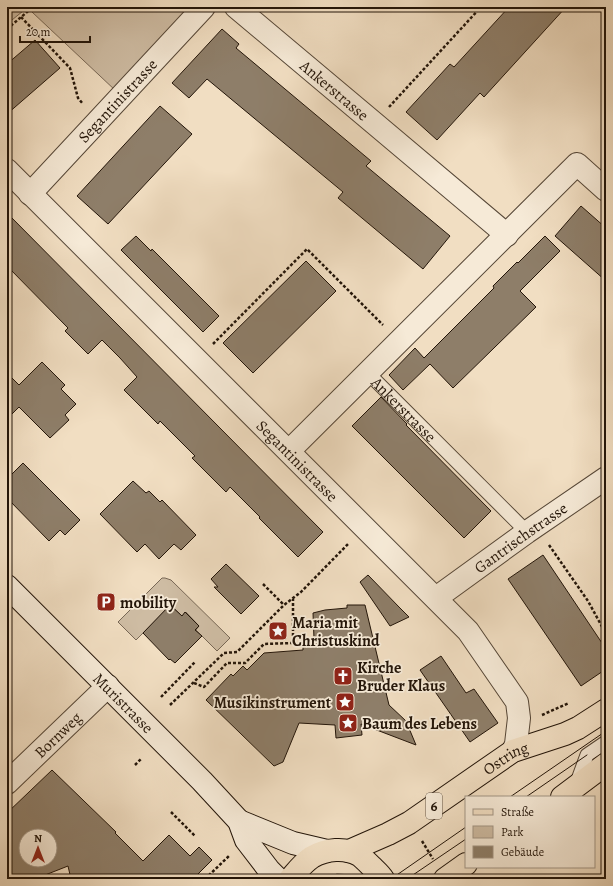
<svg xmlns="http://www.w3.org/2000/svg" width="613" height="886" viewBox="0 0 613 886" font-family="Alegreya,serif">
<rect width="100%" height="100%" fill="#f1dec2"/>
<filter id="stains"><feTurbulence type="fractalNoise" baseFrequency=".005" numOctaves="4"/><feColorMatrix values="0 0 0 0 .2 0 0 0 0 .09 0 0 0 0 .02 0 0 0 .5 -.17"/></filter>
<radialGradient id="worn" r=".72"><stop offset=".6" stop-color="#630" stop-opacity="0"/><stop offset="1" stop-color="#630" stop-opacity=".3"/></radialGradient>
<!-- green -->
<g fill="#cebca3" stroke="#786856">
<polygon points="7,7 28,7 7,24"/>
<polygon points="38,7 194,7 116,91 32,12"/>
<polygon points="162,578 165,578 171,580 230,638 217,651 196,630 199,626 186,612 182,616 171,605 136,640 118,622"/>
<polygon points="337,874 351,875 360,879 322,879"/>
</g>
<!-- building -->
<g fill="#8e7e69" stroke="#231509" fill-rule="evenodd">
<polygon points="509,7 566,7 484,97 480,93 437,140 406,112 450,64 454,67"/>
<polygon points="222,29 239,44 236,48 371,161 366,166 450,236 423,269 338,198 343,192 207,79 189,98 172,83"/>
<polygon points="35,40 60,68 7,114 7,64"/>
<polygon points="160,106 192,134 108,224 77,196"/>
<polygon points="581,206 606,228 606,281 555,236"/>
<polygon points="7,213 323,532 298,557 259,518 260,517 230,487 226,492 192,458 195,456 160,421 158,424 124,390 137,377 120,358 102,340 88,354 65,331 68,328 7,266"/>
<polygon points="136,236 151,251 152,249 219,316 203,332 121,250"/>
<polygon points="545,236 560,251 520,291 536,307 453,388 430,364 403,390 389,375 415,348 424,358 494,288 493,286 517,262 518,263"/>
<polygon points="306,261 336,291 253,373 223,343"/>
<polygon points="42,362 65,385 61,389 76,404 65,415 69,420 50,438 19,407 7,419 7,373 19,385"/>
<polygon points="381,397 407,424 406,425 491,511 464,538 352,426"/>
<polygon points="23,463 80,520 65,535 60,530 49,541 7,498 7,479"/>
<polygon points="133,481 146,493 149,491 160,502 162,500 196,535 181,550 174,544 159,559 145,544 137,552 100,514"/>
<polygon points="543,555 606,649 606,669 581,686 508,579"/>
<polygon points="226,564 259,596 241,614 214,587 218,587 211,579"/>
<polygon points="368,575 399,607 409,617 390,626 360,582"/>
<polygon points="170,605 182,616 185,612 199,626 195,630 202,636 175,663 170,659 169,660 143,633"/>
<polygon points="347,605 365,605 389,705 406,721 416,745 361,724 362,735 336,738 335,725 299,723 283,762 274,766 206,700 231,674 233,676 243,666 247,670 264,653 303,650 303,640 314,639 313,613 325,610 347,608"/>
<polygon points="441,656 466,693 474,689 498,723 470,742 420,670"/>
<path d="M52,770L116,832L115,833L143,861L169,835L190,856L199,847L212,860L193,879H71L68,866L35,879H7V813ZM26,836H50V860H26Z"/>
</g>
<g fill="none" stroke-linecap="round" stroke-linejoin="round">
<defs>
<g id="lane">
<path id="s1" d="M368,373L527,532"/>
<polyline points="576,785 587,755 606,742"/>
</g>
<g id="street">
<path id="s2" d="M236,7L374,123L507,235"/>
<path id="s3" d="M7,170L468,631L517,702L519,718L516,744L513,751"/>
<path id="s4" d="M30,194L204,7"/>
<polyline points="289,451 577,164 606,190"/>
<path id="s5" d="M436,598L527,532L606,478"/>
<path id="s6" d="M7,783L108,686"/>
</g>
<g id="secondary">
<path id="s7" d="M7,586L202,781L239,821L246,840L269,870L278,879"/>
<polyline points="239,821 293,843 327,851"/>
</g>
<g id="primary">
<polyline points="562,797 606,764"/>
<path id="s8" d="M349,851L388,834L409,823L513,751L565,734L578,728L606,710"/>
<path d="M290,879C297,871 303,863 312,857C326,849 345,847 359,855C363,858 367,862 371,866C375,870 380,874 383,879"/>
<polyline points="445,879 466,864"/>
</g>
</defs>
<!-- lane casing -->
<use href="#lane" stroke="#564737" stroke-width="15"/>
<!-- street casing -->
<use href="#street" stroke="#564737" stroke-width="24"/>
<!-- secondary casing -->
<use href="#secondary" stroke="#231509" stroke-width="24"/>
<!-- primary casing -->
<use href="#primary" stroke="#231509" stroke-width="24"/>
<!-- path -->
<g stroke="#231509" stroke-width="2.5" stroke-dasharray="3 2" stroke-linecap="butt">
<polyline points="21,17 70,68 78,98 83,104"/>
<polyline points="7,29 33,7"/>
<polyline points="389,107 481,7"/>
<polyline points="213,344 307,249 383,325"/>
<polyline points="549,545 588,601 606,634"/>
<polyline points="263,584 284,605"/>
<polyline points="194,683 204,687 227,663 245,663 264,644 293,643 293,599"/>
<polyline points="161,697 195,662"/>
<polyline points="170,705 224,653 237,652 284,605 301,592 349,543"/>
<polyline points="542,715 569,703"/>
<polyline points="135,765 141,759"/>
<polyline points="171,812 195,836"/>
<polyline points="422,841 433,859"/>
<polyline points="205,879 229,856"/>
</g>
<!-- lane -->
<use href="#lane" stroke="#f6ead7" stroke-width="13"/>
<!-- street -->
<use href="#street" stroke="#f6ead7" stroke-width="22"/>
<!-- secondary -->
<use href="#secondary" stroke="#f6ead7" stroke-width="22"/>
<!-- primary -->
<use href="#primary" stroke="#f1dec2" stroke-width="22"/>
<!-- tram -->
<g stroke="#231509" stroke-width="1">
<polyline points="510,797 606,731"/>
<polyline points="526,797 587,755"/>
<polyline points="391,879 466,827"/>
<polyline points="407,879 466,839"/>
</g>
</g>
<!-- icons -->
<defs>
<symbol id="parking-square" viewBox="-11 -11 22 22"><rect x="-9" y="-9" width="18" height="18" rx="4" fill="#8f2418" stroke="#f6ead7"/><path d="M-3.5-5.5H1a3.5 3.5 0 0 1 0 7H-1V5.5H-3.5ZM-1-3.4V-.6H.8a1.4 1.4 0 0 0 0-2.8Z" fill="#fff"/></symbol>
<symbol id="sight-square" viewBox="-11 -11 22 22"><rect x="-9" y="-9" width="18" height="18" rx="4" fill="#8f2418" stroke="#f6ead7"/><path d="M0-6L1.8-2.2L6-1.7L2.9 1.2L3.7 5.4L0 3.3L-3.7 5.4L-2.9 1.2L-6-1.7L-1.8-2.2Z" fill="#fff"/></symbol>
<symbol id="church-square" viewBox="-11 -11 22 22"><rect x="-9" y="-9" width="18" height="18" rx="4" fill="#8f2418" stroke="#f6ead7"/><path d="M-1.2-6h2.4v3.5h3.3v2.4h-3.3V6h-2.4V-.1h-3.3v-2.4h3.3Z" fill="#fff"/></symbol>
</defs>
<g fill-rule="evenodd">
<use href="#parking-square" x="95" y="591" width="22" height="22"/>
<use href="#sight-square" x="267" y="620" width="22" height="22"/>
<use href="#church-square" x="332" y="665" width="22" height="22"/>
<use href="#sight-square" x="334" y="691" width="22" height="22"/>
<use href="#sight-square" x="337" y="712" width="22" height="22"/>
</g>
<g text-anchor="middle" stroke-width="3.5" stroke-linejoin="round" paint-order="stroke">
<!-- shield labels -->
<rect fill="#f6ead7" stroke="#625547" stroke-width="1" x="426" y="793" width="16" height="26" rx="3"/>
<g font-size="15" font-weight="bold" fill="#231509">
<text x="434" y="811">6</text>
</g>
<!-- street labels -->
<g font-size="16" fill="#231509" stroke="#f6ead7">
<text dy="6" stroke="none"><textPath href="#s2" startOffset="129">Ankerstrasse</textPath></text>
<text dy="6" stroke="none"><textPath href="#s4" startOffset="128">Segantinistrasse</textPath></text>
<text dy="6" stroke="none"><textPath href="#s1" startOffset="51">Ankerstrasse</textPath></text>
<text dy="6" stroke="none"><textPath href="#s3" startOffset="411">Segantinistrasse</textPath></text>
<text dy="6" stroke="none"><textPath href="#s5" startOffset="104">Gantrischstrasse</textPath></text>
<text dy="6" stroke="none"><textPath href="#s7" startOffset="165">Muristrasse</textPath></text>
<text dy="6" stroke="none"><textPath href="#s6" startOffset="70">Bornweg</textPath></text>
<text dy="6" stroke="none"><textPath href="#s8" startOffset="183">Ostring</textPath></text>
</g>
<!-- poi labels -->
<g font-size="16" font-weight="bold" fill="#231509" stroke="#f6ead7" text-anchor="start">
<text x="120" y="608">mobility</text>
<text x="292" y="628">Maria mit<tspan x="292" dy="18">Christuskind</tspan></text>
<text x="357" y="673">Kirche<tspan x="357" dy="18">Bruder Klaus</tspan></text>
<text x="331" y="708" text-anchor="end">Musikinstrument</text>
<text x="362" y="729">Baum des Lebens</text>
</g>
</g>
<!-- margin -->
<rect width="613" height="886" fill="none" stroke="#f1dec2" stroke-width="24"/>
<rect x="8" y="8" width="597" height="870" fill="none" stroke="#231509" stroke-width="2"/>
<rect x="12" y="12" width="589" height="862" fill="none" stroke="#231509"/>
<!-- legend -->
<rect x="465" y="796" width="130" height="72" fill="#f6ead7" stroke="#a29585"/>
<rect x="473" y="809" width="20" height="6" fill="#f1dec2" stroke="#a29585"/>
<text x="501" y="816" font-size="12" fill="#231509">Straße</text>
<rect x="473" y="826" width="20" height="12" fill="#cebca3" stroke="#a29585"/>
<text x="501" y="836" font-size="12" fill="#231509">Park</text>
<rect x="473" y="846" width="20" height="12" fill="#8e7e69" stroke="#a29585"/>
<text x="501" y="856" font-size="12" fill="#231509">Gebäude</text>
<!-- north arrow -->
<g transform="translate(38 848)"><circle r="19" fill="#f6ead7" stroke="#a29585"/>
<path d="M0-3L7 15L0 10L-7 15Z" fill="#8f2418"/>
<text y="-6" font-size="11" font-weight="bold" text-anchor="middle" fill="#231509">N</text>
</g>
<!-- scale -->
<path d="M20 36v6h70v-6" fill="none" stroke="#231509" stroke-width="2"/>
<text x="26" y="36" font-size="12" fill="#231509" stroke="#f6ead7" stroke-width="3" paint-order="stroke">20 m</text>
<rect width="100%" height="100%" filter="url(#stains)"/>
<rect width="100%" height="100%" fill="url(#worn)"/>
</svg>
